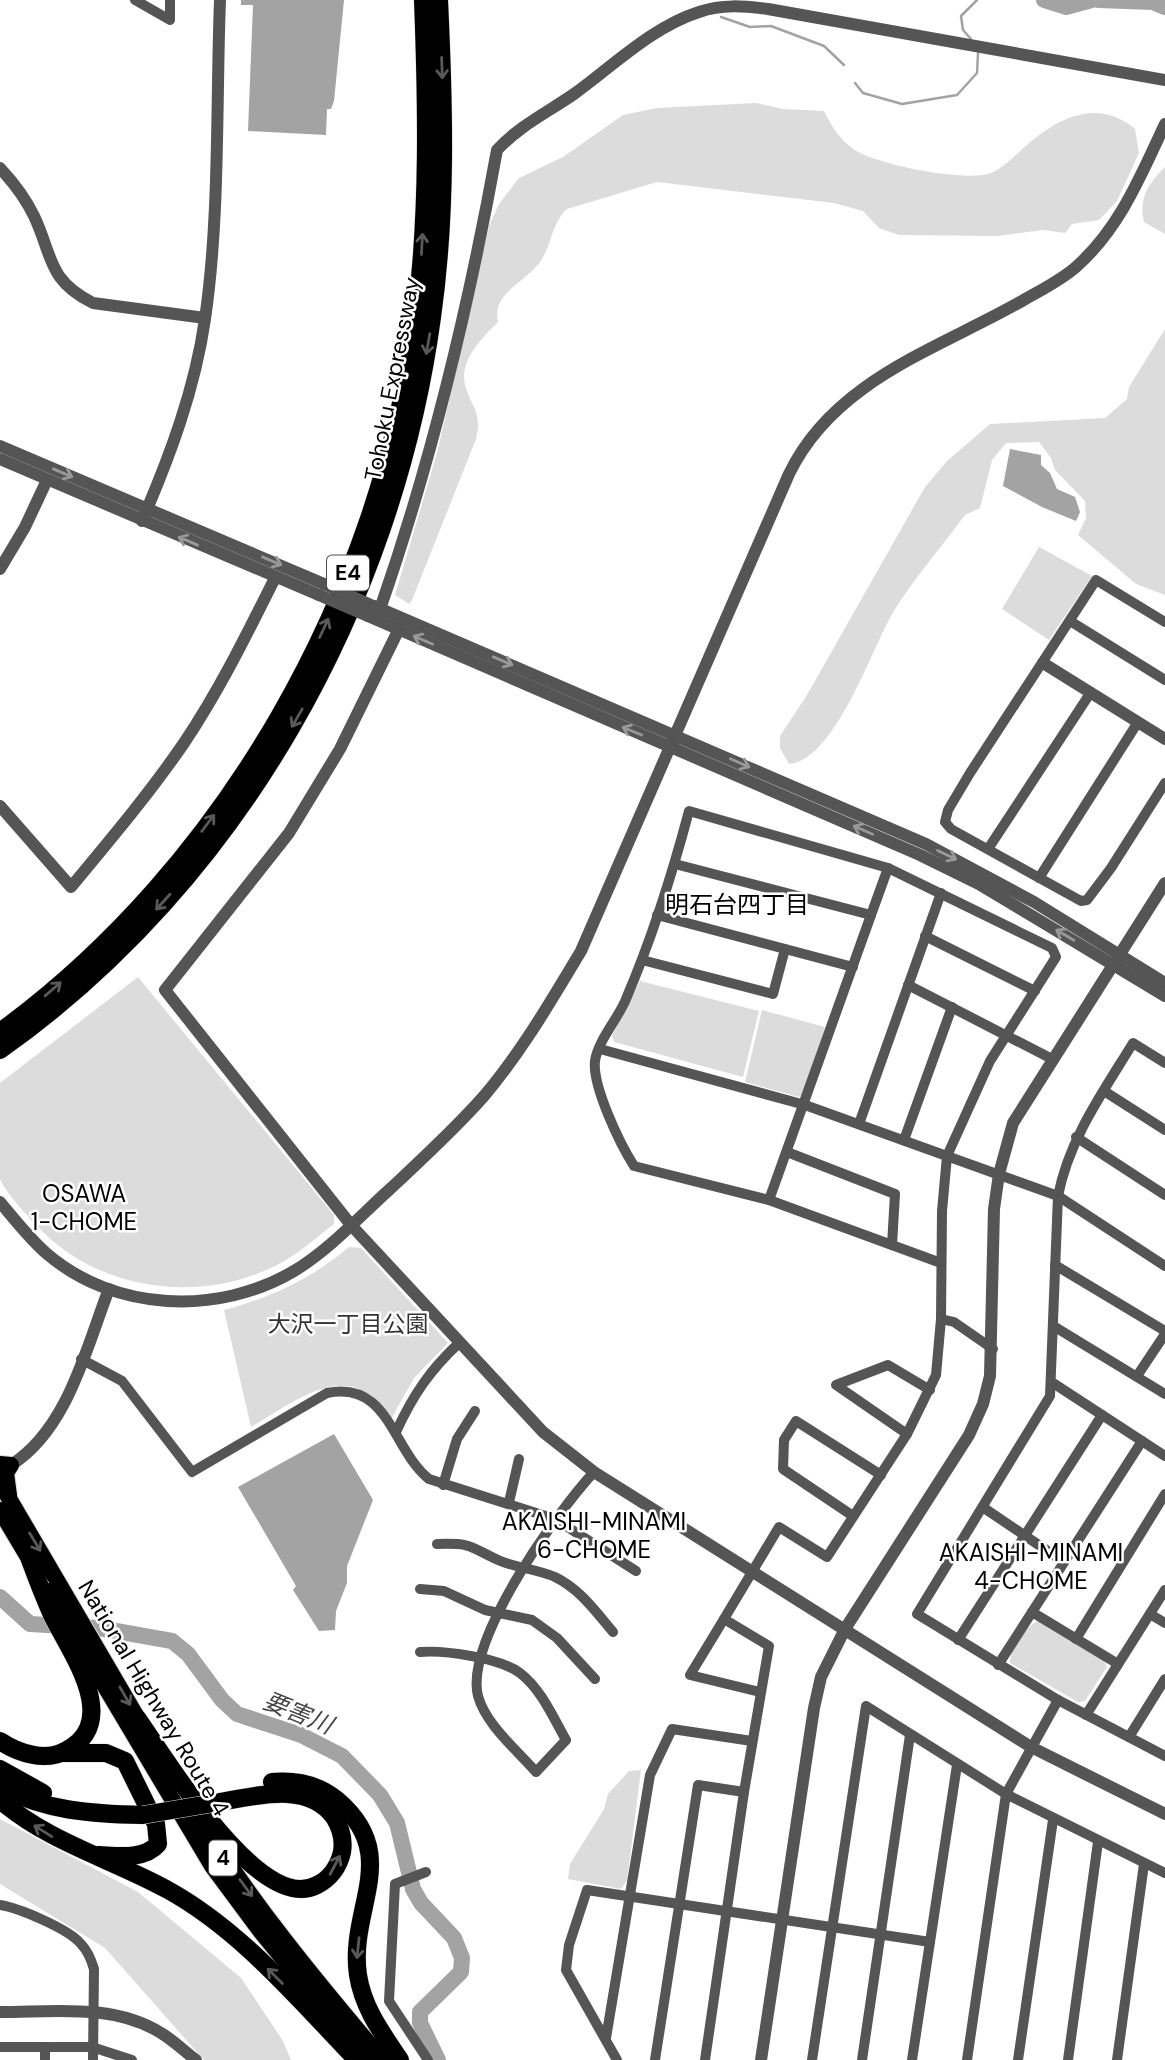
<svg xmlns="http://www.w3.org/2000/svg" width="1165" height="2060" viewBox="0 0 1165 2060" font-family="'DM Sans','Noto Sans JP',sans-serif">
<rect width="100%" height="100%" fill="#fff"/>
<!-- green -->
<g fill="#dcdcdc">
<path d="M756,103L783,109L824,111C831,126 840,139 853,149C877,165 961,181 988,174C1002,170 1016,154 1027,145C1059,117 1098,98 1135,129L1139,153L1117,201L1099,220L1072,224L1065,233L1043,230L998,236L899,235L879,228L863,211L834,203L657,182L567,209C552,222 552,245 540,262C526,282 491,293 498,322C482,338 457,362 466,388C473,410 482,413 476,439L412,600L409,604L395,595L437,453L489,226L499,204L519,178L563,157L623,115L657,108Z"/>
<path d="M1165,167V234L1144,222C1138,198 1149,183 1165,167Z"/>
<path d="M1165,329V595L1136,584L1078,535L1086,518L1085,501L1055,470L1051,458L1039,442L1006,443L992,460L980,508L965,515C942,546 916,576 895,609C872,646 836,760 789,764L780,748V736L807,695L925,487L947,461L990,424L1105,418L1127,399L1129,387Z"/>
<polygon points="1039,547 1092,576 1049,640 1002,609"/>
<path d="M138,977L334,1215V1224C316,1238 298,1254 277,1265C202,1303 105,1292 44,1233C32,1221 6,1194 0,1179C0,1168 0,1100 0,1083Z"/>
<polygon points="640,981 759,1011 743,1077 614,1042 612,1036"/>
<polygon points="762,1010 825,1027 803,1094 799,1097 745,1082"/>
<path d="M349,1247L361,1248L448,1343L414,1378L391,1419C384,1412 378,1401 370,1395C333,1367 283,1409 251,1427L224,1310C272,1297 311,1279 349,1247Z"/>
<path d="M1038,1621L1103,1659L1107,1667L1085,1701L1078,1702L1010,1663C1009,1649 1025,1627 1038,1621Z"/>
<polygon points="641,1770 627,1881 621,1889 568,1879 570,1864 604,1809 608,1794 629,1771"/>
<polygon points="0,1819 138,1892 241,1978 283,2041 291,2060 204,2060 105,1948 0,1884"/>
</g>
<!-- water -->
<g fill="#a3a3a3">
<polygon points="241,0 344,0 334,101 331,109 327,109 326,135 248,131 253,5 241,5"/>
<polygon points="1010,449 1041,455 1041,465 1050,473 1057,489 1075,497 1080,512 1076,521 1042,507 1003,486"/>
<polygon points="334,1434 373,1500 347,1566 347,1583 336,1611 335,1630 319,1631 293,1590 296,1586 238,1487"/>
</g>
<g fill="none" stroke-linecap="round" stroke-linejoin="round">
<!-- stream -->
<g stroke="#a3a3a3" stroke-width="2.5">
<polyline points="721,17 750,27 771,26 824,46 844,65"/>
<polyline points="971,39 963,30 961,16 977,0"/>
<polyline points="855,83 863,93 902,104 957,95 977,73 978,53"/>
</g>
<!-- river -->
<g stroke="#a3a3a3" stroke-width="16">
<polyline points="1044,0 1066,7 1092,0"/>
<polyline points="1098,0 1153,2 1165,7"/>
<polyline points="0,1597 30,1624 99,1628 172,1641 188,1654 222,1700 237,1714 301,1735 342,1756 380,1795 397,1823 413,1889 421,1903 454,1938 462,1958 461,1972 420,2012 420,2023 438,2060"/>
</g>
<defs>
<g id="trunk">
<polyline points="0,1464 11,1465 6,1473 9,1495"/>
<polyline points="0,1483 144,1729"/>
<polyline points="0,1510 35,1569"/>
<polyline points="48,1591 212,1866 261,1932 366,2060"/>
<path d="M194,1810C249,1900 315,1980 383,2060"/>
</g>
<g id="motorway">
<path d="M0,1032C226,867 381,593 416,316C429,211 427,105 423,0"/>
<path d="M0,1050C239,881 393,604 432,317C447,212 444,106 439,0"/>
<path d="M137,1718C165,1757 260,1916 317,1885C330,1879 339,1866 342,1852C344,1840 341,1828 334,1817C308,1781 256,1796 220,1802"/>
<path d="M0,1741C18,1753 45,1762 65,1751C123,1722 70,1652 52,1615C44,1597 37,1579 30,1560"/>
<path d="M63,1753H106L125,1761L156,1824L158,1844C144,1860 118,1856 99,1855"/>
<polyline points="0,1769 43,1793"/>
<path d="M272,1782C296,1780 319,1785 337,1800C403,1856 348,1908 358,1975C363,2008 382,2033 400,2060"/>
<path d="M0,1786C43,1811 93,1814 143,1815"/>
<path d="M0,1800C50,1843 112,1859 168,1890C242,1931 299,2000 357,2060"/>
</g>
</defs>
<!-- trunk casing -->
<use href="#trunk" stroke="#dbdbdb" stroke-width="18"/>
<!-- motorway casing -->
<use href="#motorway" stroke="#dbdbdb" stroke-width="19"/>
<!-- minor -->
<g stroke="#555" stroke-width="10">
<polyline points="135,0 170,20 170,0"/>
<polyline points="1070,621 1165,680"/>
<polyline points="1165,622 1096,580 970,773 948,810 945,822 951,829 1081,901 1087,900 1111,868 1165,783"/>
<polyline points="988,849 1091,692"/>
<polyline points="675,864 871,915 769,1200"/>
<polyline points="1039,878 1138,722"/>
<polyline points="657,915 853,967"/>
<polyline points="871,915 888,868"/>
<polyline points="925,936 1035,991"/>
<polyline points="642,960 773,994 785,949"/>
<polyline points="908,985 1054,1060"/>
<polyline points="600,1049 805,1105 1058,1196 1165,1266"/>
<path d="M1165,1063L1133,1043C1103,1092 1069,1139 1058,1196L1050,1396L917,1614L1058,1700L1165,1756"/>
<polyline points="1104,1091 1165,1130"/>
<polyline points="859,1124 941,893"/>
<polyline points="1076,1137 1165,1195"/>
<polyline points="904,1140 952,1007"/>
<polyline points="787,1152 895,1194 892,1245"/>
<polyline points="1055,1265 1165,1331"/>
<polyline points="941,1319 954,1322 993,1349"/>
<polyline points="1055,1327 1165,1394"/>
<path d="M81,1359L122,1381L192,1472L327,1393C389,1380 392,1450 429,1479L555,1519L636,1571"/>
<polyline points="1137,1376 1165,1334"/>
<polyline points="1053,1383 1165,1456"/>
<path d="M396,1432C413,1395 430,1370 459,1343"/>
<polyline points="907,1434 836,1385 888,1365 930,1390"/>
<polyline points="443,1485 457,1439 475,1411"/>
<polyline points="509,1502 519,1459"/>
<polyline points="984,1508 1064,1562"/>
<polyline points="853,1516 783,1469 784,1440 796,1421 881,1475"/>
<path d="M437,1544C473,1543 468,1546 498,1560C516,1568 537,1569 555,1577C580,1589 596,1612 613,1632"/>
<polyline points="420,1589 444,1591 485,1610 532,1620 557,1638 595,1679"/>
<polyline points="1032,1612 1118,1664"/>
<polyline points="1150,1614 1165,1623"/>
<polyline points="724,1619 690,1675 760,1692"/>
<polyline points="1076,1639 1165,1494"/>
<polyline points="958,1640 1102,1415"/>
<path d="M420,1652C445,1650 500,1658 520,1673C541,1689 553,1717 566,1740L536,1772C517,1750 486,1725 478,1696C464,1641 557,1512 594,1472"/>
<polyline points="998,1665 1142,1441"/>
<polyline points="1086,1715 1165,1590"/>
<polyline points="1129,1737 1165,1679"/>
<polyline points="426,1872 395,1884 389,2001 428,2060"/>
<path d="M0,1905C19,1908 69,1929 81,1944C88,1951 91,1959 94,1969L93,2060"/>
<polyline points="606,2038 650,1775 672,1729 752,1741"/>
<polyline points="0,2047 92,2047 132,2060"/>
<polyline points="45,2047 45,2060"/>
<polyline points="617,2060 566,1970 569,1945 587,1890 930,1942"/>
<polyline points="655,2060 698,1785 744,1792"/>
<path d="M705,2060L744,1792L769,1646L724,1619L779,1527L827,1557L907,1434L936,1375L941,1319L942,1211L947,1156L990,1061L1056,957L1052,948L888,868L689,811C672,875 652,938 626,999C618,1019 598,1040 595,1061C592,1086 620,1144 634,1166L769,1200L941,1263"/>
<polyline points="812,2060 866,1706 1006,1794 1165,1873"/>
<polyline points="862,2060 910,1735"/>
<polyline points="912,2060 957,1765"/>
<polyline points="967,2060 1006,1794 1058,1700"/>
<polyline points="1018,2060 1053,1820"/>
<polyline points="1068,2060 1098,1842"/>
<polyline points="1117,2060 1144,1864"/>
</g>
<!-- tertiary -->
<g stroke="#555" stroke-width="12">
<path d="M0,168C13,182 26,199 34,216C53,256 47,280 93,303L205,318"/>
<polyline points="0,446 324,584"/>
<polyline points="0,459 319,595"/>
<path d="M142,521C170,456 195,389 205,319C220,217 216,103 220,0"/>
<polyline points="0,569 25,527 47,480"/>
<polyline points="374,606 926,844 1034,902 1165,983"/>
<path d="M380,609C432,460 469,305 497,150C519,126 548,112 574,94C614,65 652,27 699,12C722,4 744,6 768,9L1165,80"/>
<polyline points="368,616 920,855 979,884 1165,996"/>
<polyline points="399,629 340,749 289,833 165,990 351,1225 543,1432 594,1472 1031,1747 1165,1814"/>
<polyline points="1043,663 1165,739"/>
<path d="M0,806L71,887C110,840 149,794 184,743C219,691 247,634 275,578"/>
<path d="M0,1202C15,1220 29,1238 46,1253C114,1312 218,1316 294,1271C329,1250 359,1217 390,1189C422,1159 455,1129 484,1096C522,1051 551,1001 581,951L789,474C834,380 938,349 1022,301C1041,290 1060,281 1076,267C1120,228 1141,175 1165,124"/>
<path d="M11,1465C68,1429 86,1348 109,1289"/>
<path d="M0,2012C53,2012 113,2003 161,2033C173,2040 184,2051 196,2060"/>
<polyline points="761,2060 814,1708 821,1677 845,1629 969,1435 983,1404 990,1376 994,1209 999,1174 1013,1123 1165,883"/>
</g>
<!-- trunk -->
<use href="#trunk" stroke="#000" stroke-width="16"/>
<!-- motorway -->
<use href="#motorway" stroke="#000" stroke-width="18"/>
<defs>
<polyline id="motorway-bridge" points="143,1815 220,1802"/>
</defs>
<!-- motorway-bridge casing -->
<use href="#motorway-bridge" stroke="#dbdbdb" stroke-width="19" stroke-linecap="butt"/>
<!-- tertiary-bridge -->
<g stroke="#555" stroke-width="12">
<polyline points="324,584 373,606"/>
<polyline points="319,595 368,616"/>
</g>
<!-- motorway-bridge -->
<use href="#motorway-bridge" stroke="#000" stroke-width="18"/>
</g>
<!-- one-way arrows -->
<defs><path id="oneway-shaft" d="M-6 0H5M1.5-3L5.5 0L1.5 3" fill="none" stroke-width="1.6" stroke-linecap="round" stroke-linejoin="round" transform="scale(1.75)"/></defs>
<g stroke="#595959">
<use href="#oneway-shaft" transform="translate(442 68) rotate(88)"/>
<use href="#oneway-shaft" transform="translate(422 244) rotate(-87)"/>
<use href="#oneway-shaft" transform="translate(428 344) rotate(100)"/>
<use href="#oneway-shaft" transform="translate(324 628) rotate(-65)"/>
<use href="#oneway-shaft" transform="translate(297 718) rotate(120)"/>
<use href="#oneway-shaft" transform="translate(208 823) rotate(-53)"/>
<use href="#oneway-shaft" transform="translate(163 902) rotate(132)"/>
<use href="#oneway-shaft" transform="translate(53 989) rotate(-41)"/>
<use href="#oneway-shaft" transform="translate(35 1542) rotate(59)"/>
<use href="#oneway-shaft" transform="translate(125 1696) rotate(60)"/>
<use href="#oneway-shaft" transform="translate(43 1831) rotate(-148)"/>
<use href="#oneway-shaft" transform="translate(335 1865) rotate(-62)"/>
<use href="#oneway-shaft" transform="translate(246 1888) rotate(54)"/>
<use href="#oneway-shaft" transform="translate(358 1948) rotate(96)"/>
<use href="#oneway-shaft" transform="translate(275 1976) rotate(-135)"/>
</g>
<g stroke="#999">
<use href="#oneway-shaft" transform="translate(63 473) rotate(23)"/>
<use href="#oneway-shaft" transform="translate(188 541) rotate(-157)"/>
<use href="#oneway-shaft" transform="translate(272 561) rotate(23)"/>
<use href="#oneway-shaft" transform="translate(423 640) rotate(-156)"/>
<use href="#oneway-shaft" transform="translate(503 661) rotate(23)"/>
<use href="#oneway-shaft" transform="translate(632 731) rotate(-158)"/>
<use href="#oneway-shaft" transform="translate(740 763) rotate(24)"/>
<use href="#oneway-shaft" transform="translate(863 830) rotate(-156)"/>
<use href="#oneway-shaft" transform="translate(947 855) rotate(26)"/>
<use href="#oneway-shaft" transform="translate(1065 935) rotate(-149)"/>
</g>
<g text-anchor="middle" stroke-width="5" stroke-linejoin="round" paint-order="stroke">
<!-- shield labels -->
<g fill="#fff" stroke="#4c4c4c" stroke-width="2">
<rect x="327" y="555.5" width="42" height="35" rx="5"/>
<rect x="209" y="1840.5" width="28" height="35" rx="5"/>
</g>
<g font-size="21" font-weight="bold" fill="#000">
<text x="348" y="580">E4</text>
<text x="223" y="1865">4</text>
</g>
<!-- street labels -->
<g font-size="23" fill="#000" stroke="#fff">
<text transform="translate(392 379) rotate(-79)" y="8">Tohoku Expressway</text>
<text transform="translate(154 1698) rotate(59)" y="8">National Highway Route 4</text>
</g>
<!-- park labels -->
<g font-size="23" fill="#333" stroke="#fff">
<text x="348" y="1332">大沢一丁目公園</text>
</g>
<!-- neighbourhood labels -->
<g font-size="24" fill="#000" stroke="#fff">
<text x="737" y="913">明石台四丁目</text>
<text x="84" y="1202">OSAWA<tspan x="84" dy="28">1-CHOME</tspan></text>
<text x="594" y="1530">AKAISHI-MINAMI<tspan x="594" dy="28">6-CHOME</tspan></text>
<text x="1031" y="1561">AKAISHI-MINAMI<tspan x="1031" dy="28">4-CHOME</tspan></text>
</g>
<!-- water labels -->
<g font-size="24" font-style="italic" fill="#444" stroke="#fff">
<text transform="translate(298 1713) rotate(22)" y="8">要害川</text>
</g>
</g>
</svg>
